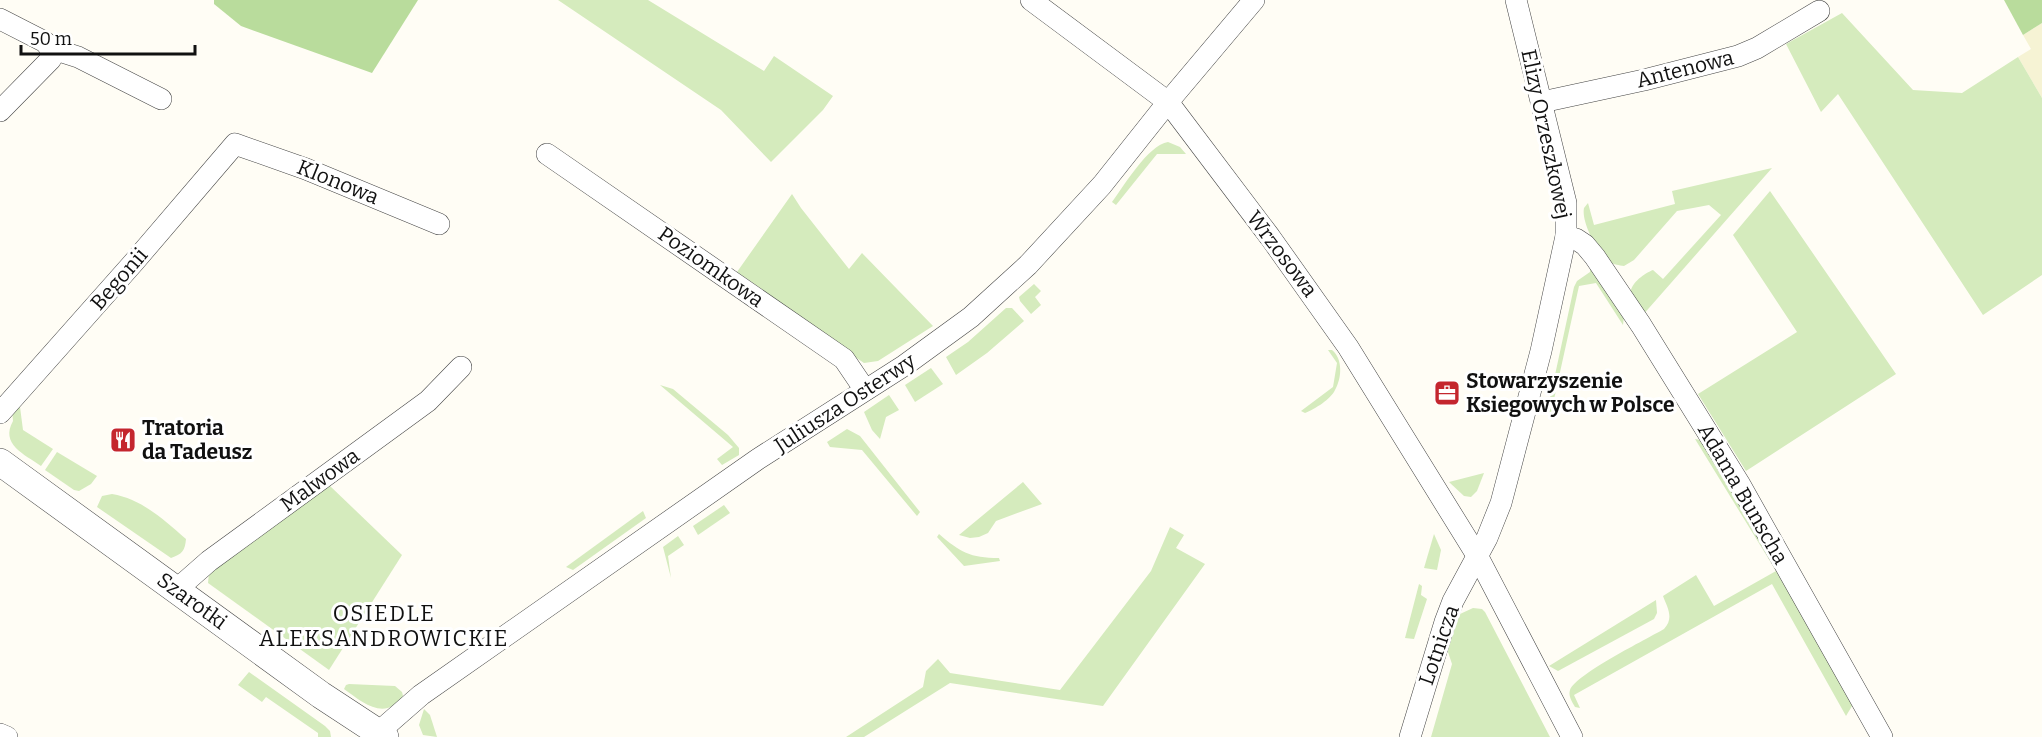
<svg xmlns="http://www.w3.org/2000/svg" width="2042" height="737" viewBox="0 0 2042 737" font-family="Bitter,serif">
<rect width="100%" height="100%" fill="#fffdf5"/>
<!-- farmland -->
<polygon fill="#f6f3d4" points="2042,23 2042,98 2018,57 2031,49 2023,35"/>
<!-- green -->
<g fill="#d5ebbd">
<polygon points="558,0 648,0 764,71 774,56 833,96 823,110 771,162 721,110"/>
<polygon points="1842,13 1913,90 1962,93 2018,57 2042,98 2042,275 1983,315 1838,94 1821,112 1786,44"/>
<path d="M1168,142L1180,147L1186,154H1157L1116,205L1112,202C1124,186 1148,145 1168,142Z"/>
<path d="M1772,168L1642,316C1639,310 1632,301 1631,294C1629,284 1645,273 1653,270L1663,279L1721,215L1709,205L1677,211L1634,260L1624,266C1619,265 1614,265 1610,262C1598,254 1581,222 1584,208L1588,203L1594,225L1675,204L1672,191Z"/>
<polygon points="1770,191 1896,374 1746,471 1698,394 1797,332 1733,235"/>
<polygon points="792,194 801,208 849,269 862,253 933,326 878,361 864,363 771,300 770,295 737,272"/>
<polygon points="1590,267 1624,316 1623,325 1596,283 1579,286 1551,413 1547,412 1574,287 1577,281 1590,272"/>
<polygon points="1034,284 1041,291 1035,297 1041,305 1031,314 1020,301 1019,297"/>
<polygon points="1006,308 1012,308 1024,321 987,353 956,375 946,357 968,342"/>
<path d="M1328,350H1332C1343,359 1342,378 1335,390C1331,399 1315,409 1305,413L1301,411L1333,387L1337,363Z"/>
<polygon points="931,368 943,384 915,402 905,385"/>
<polygon points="660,385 673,389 728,435 739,448 739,455 722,465 717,459 733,447"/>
<polygon points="889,395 899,410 886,417 880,439 872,430 864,412"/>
<path d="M20,407L23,430L53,449L41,466C24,454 0,444 13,421L12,410Z"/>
<polygon points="847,429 860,436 920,512 917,516 862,450 830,447 827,442"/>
<path d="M1695,439L1706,441L1777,563L1776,571L1855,701L1846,716L1772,584L1574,695L1580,708L1575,707C1572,702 1568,696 1570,690C1576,674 1647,639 1664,629C1674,618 1668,609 1663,596L1696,575L1714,606L1776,571Z"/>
<polygon points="57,452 97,476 91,484 79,491 74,490 45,470"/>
<polygon points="1484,473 1477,491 1471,497 1464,496 1449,482"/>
<polygon points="1023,482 1042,504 996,521 988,533 979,537 970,538 959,535"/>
<polygon points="329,485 402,555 329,670 208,583 209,573"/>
<path d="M112,494C142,499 164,520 186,539C185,551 182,554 171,558L97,507L102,496Z"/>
<polygon points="724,505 730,513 698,535 693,526"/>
<polygon points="643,511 646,518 573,570 566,567"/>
<polygon points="1170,527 1184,535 1176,548 1205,564 1103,706 950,683 864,737 846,737 923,687 926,671 938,659 950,673 1060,690 1151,571"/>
<path d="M939,534C960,552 970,558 999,558L1000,561L964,566L937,537Z"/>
<polygon points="1434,534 1441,550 1437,570 1424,568"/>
<polygon points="678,536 684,545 668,556 671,578 663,547"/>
<polygon points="1419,584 1422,586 1421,595 1427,599 1414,639 1405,638"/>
<polygon points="1656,600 1657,613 1654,619 1558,671 1549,666"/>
<polygon points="1473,608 1482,609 1485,612 1550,737 1431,737 1452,664 1447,649 1460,614"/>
<polygon points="249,672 325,726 330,731 331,737 318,737 318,733 266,697 262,702 238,685"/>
<path d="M349,684L395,686L402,692L403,696C385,722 362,702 344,689L346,685Z"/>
<polygon points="424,709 430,715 437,737 423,735 419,725"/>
</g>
<!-- forest -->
<g fill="#b9dc9c">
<polygon points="214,0 418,0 372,73 241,26 214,4"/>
<polygon points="2004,0 2042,0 2042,23 2023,35"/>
</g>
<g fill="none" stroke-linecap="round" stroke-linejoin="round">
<defs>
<g id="minor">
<polyline points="1031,0 1168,102 1270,237 1348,347 1478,557 1572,737"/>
<polyline points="0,19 45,42 50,48 78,57 161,99"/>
<polyline points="1542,102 1644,80 1738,56 1757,48 1819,11"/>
<polyline points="0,111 51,59 50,48"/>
<polyline points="547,154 844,359 865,390"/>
<polyline points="1566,236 1576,239 1585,245 1595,257 1641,325 1739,483 1882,737"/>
<polyline points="0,413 134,262 235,144 306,169 439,224"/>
<polyline points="176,590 209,561 428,401 461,367"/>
<polyline points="0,734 7,737"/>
<polyline points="373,737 421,695 758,459 905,365 971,317 1028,265 1102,185 1168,102 1254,0"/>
<polyline points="1410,737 1445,622 1453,601 1487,538 1501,503 1541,351 1566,236 1566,203 1516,0"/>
</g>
<polyline id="tertiary" points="0,462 321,695 385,737"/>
</defs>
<!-- minor casing -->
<use href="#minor" stroke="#444" stroke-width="22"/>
<!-- tertiary casing -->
<use href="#tertiary" stroke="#444" stroke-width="28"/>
<!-- minor -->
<use href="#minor" stroke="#fff" stroke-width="21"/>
<!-- tertiary -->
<use href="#tertiary" stroke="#fff" stroke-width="27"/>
</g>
<!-- icons -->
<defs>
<symbol id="office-square" viewBox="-11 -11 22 22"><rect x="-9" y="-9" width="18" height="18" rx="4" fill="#c4262e" stroke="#fff"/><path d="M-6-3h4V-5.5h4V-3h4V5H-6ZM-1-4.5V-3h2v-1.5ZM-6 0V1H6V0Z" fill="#fff"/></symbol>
<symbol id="restaurant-square" viewBox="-11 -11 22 22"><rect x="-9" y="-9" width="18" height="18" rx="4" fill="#c4262e" stroke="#fff"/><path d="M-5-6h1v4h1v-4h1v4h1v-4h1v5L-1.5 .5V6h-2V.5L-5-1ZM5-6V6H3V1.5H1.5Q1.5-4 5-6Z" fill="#fff"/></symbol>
</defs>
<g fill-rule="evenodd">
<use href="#office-square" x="1432" y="378" width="30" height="30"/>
<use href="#restaurant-square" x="108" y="425" width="30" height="30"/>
</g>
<g text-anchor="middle" stroke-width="6" stroke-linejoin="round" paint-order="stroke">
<!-- street labels -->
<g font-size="21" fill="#111" stroke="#fff">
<text transform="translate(1685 69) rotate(-14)" y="7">Antenowa</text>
<text transform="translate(1546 134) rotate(78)" y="7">Elizy Orzeszkowej</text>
<text transform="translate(338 182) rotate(22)" y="7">Klonowa</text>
<text transform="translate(1282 254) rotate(53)" y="7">Wrzosowa</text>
<text transform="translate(711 267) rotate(35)" y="7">Poziomkowa</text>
<text transform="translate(119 279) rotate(-49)" y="7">Begonii</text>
<text transform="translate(845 403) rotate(-33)" y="7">Juliusza Osterwy</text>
<text transform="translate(320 480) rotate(-36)" y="7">Malwowa</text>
<text transform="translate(1743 494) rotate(60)" y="7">Adama Bunscha</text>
<text transform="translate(192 601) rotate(36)" y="7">Szarotki</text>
<text transform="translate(1439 645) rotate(-71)" y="7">Lotnicza</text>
</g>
<!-- poi labels -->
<g font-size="21" font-weight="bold" fill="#111" stroke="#fff" text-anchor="start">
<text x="1466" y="388">Stowarzyszenie<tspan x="1466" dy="24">Ksiegowych w Polsce</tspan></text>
<text x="142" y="435">Tratoria<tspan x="142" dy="24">da Tadeusz</tspan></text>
</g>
<!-- neighbourhood labels -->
<g font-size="22" letter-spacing="1.5" fill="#111" stroke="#fff">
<text x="384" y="621">OSIEDLE<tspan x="384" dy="25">ALEKSANDROWICKIE</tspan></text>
</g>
</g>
<!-- scale -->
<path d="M21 45v9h174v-9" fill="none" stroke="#111111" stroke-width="3"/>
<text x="30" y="45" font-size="18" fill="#111111" stroke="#ffffff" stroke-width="4.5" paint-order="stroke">50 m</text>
</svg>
